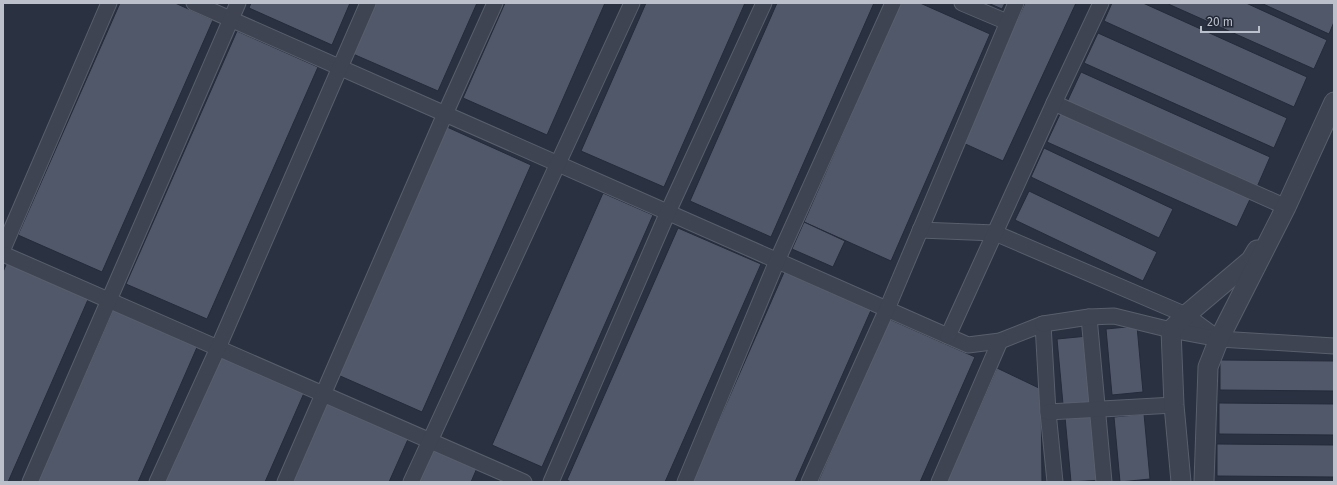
<svg xmlns="http://www.w3.org/2000/svg" width="1337" height="485" viewBox="0 0 1337 485" font-family="'Fira Sans',sans-serif">
<rect width="100%" height="100%" fill="#2a3141"/>
<!-- building -->
<g fill="#51586a" stroke="#252b39">
<polygon points="120,3 175,3 213,20 102,272 18,235"/>
<polygon points="251,3 350,3 332,45 249,8"/>
<polygon points="376,3 477,3 438,91 353,54"/>
<polygon points="505,3 605,3 547,135 463,98"/>
<polygon points="646,3 745,3 664,187 581,151"/>
<polygon points="777,3 874,3 771,237 690,201"/>
<polygon points="900,3 920,3 990,34 891,261 804,222"/>
<polygon points="988,3 1005,3 1002,9"/>
<polygon points="1025,3 1076,3 1003,161 961,142"/>
<polygon points="1112,3 1143,3 1307,77 1294,107 1104,21"/>
<polygon points="1166,3 1246,3 1327,40 1314,69"/>
<polygon points="1261,3 1334,3 1334,22 1329,34"/>
<polygon points="237,31 318,67 207,319 126,284"/>
<polygon points="1098,33 1287,118 1274,148 1084,63"/>
<polygon points="1081,72 1270,157 1257,187 1067,102"/>
<polygon points="1061,112 1251,197 1237,227 1047,142"/>
<polygon points="447,127 531,165 422,412 338,375"/>
<polygon points="1044,148 1173,209 1159,238 1031,177"/>
<polygon points="1029,191 1157,252 1143,281 1015,220"/>
<polygon points="603,193 653,215 542,467 492,445"/>
<polygon points="804,222 845,241 833,267 792,249"/>
<polygon points="678,228 761,264 665,482 571,482 567,480"/>
<polygon points="8,260 90,295 8,482 3,482 3,272"/>
<polygon points="785,270 872,308 795,482 692,482"/>
<polygon points="114,308 198,345 138,482 38,482"/>
<polygon points="889,319 975,357 920,482 818,482"/>
<polygon points="1137,326 1143,392 1112,395 1106,329"/>
<polygon points="1088,336 1093,402 1063,404 1057,339"/>
<polygon points="220,356 304,393 265,482 164,482"/>
<polygon points="1220,360 1334,361 1334,391 1220,390"/>
<polygon points="997,368 1041,389 1042,482 947,482"/>
<polygon points="328,401 409,437 389,482 292,482"/>
<polygon points="1219,403 1334,404 1334,435 1219,434"/>
<polygon points="1095,414 1101,480 1071,482 1065,417"/>
<polygon points="1144,414 1150,479 1120,482 1114,417"/>
<polygon points="1217,444 1334,445 1334,477 1217,476"/>
<polygon points="433,448 477,468 471,482 418,482"/>
</g>
<g fill="none" stroke-linecap="round" stroke-linejoin="round">
<defs>
<g id="minor">
<polyline points="194,3 968,345 1000,341 1043,324 1048,412 1055,482"/>
<polyline points="962,3 1007,22"/>
<polyline points="1054,103 1286,207"/>
<polyline points="920,230 995,233 1186,315 1219,339"/>
<polyline points="3,249 109,3"/>
<polyline points="3,254 524,482"/>
<polyline points="1089,317 1104,482"/>
<polyline points="1043,324 1089,317 1114,316 1171,330 1219,339 1334,346"/>
<polyline points="948,336 1054,103 1101,3"/>
<polyline points="1048,412 1174,405"/>
<polyline points="30,482 238,3"/>
<polyline points="157,482 218,348 368,3"/>
<polyline points="285,482 445,114 495,3"/>
<polyline points="411,482 632,3"/>
<polyline points="551,482 668,212 764,3"/>
<polyline points="685,482 777,261 893,3"/>
<polyline points="809,482 887,309 1016,3"/>
<polyline points="939,482 1000,341"/>
</g>
<g id="tertiary">
<polyline points="1181,482 1174,405 1171,330 1186,315 1251,260 1257,250"/>
<polyline points="1204,482 1208,367 1219,339 1286,207 1334,102"/>
</g>
</defs>
<!-- minor casing -->
<use href="#minor" stroke="#595f6c" stroke-width="17"/>
<!-- tertiary casing -->
<use href="#tertiary" stroke="#595f6c" stroke-width="21"/>
<!-- minor -->
<use href="#minor" stroke="#3e4451" stroke-width="15"/>
<!-- tertiary -->
<use href="#tertiary" stroke="#3e4451" stroke-width="19"/>
</g>
<!-- border -->
<rect width="1337" height="485" fill="none" stroke="#bbc0cb" stroke-width="8"/>
<!-- scale -->
<path d="M1201 26v6h58v-6" fill="none" stroke="#bbc0cb" stroke-width="2"/>
<text x="1207" y="26" font-size="12" fill="#bbc0cb" stroke="#232937" stroke-width="3" paint-order="stroke">20 m</text>
</svg>
